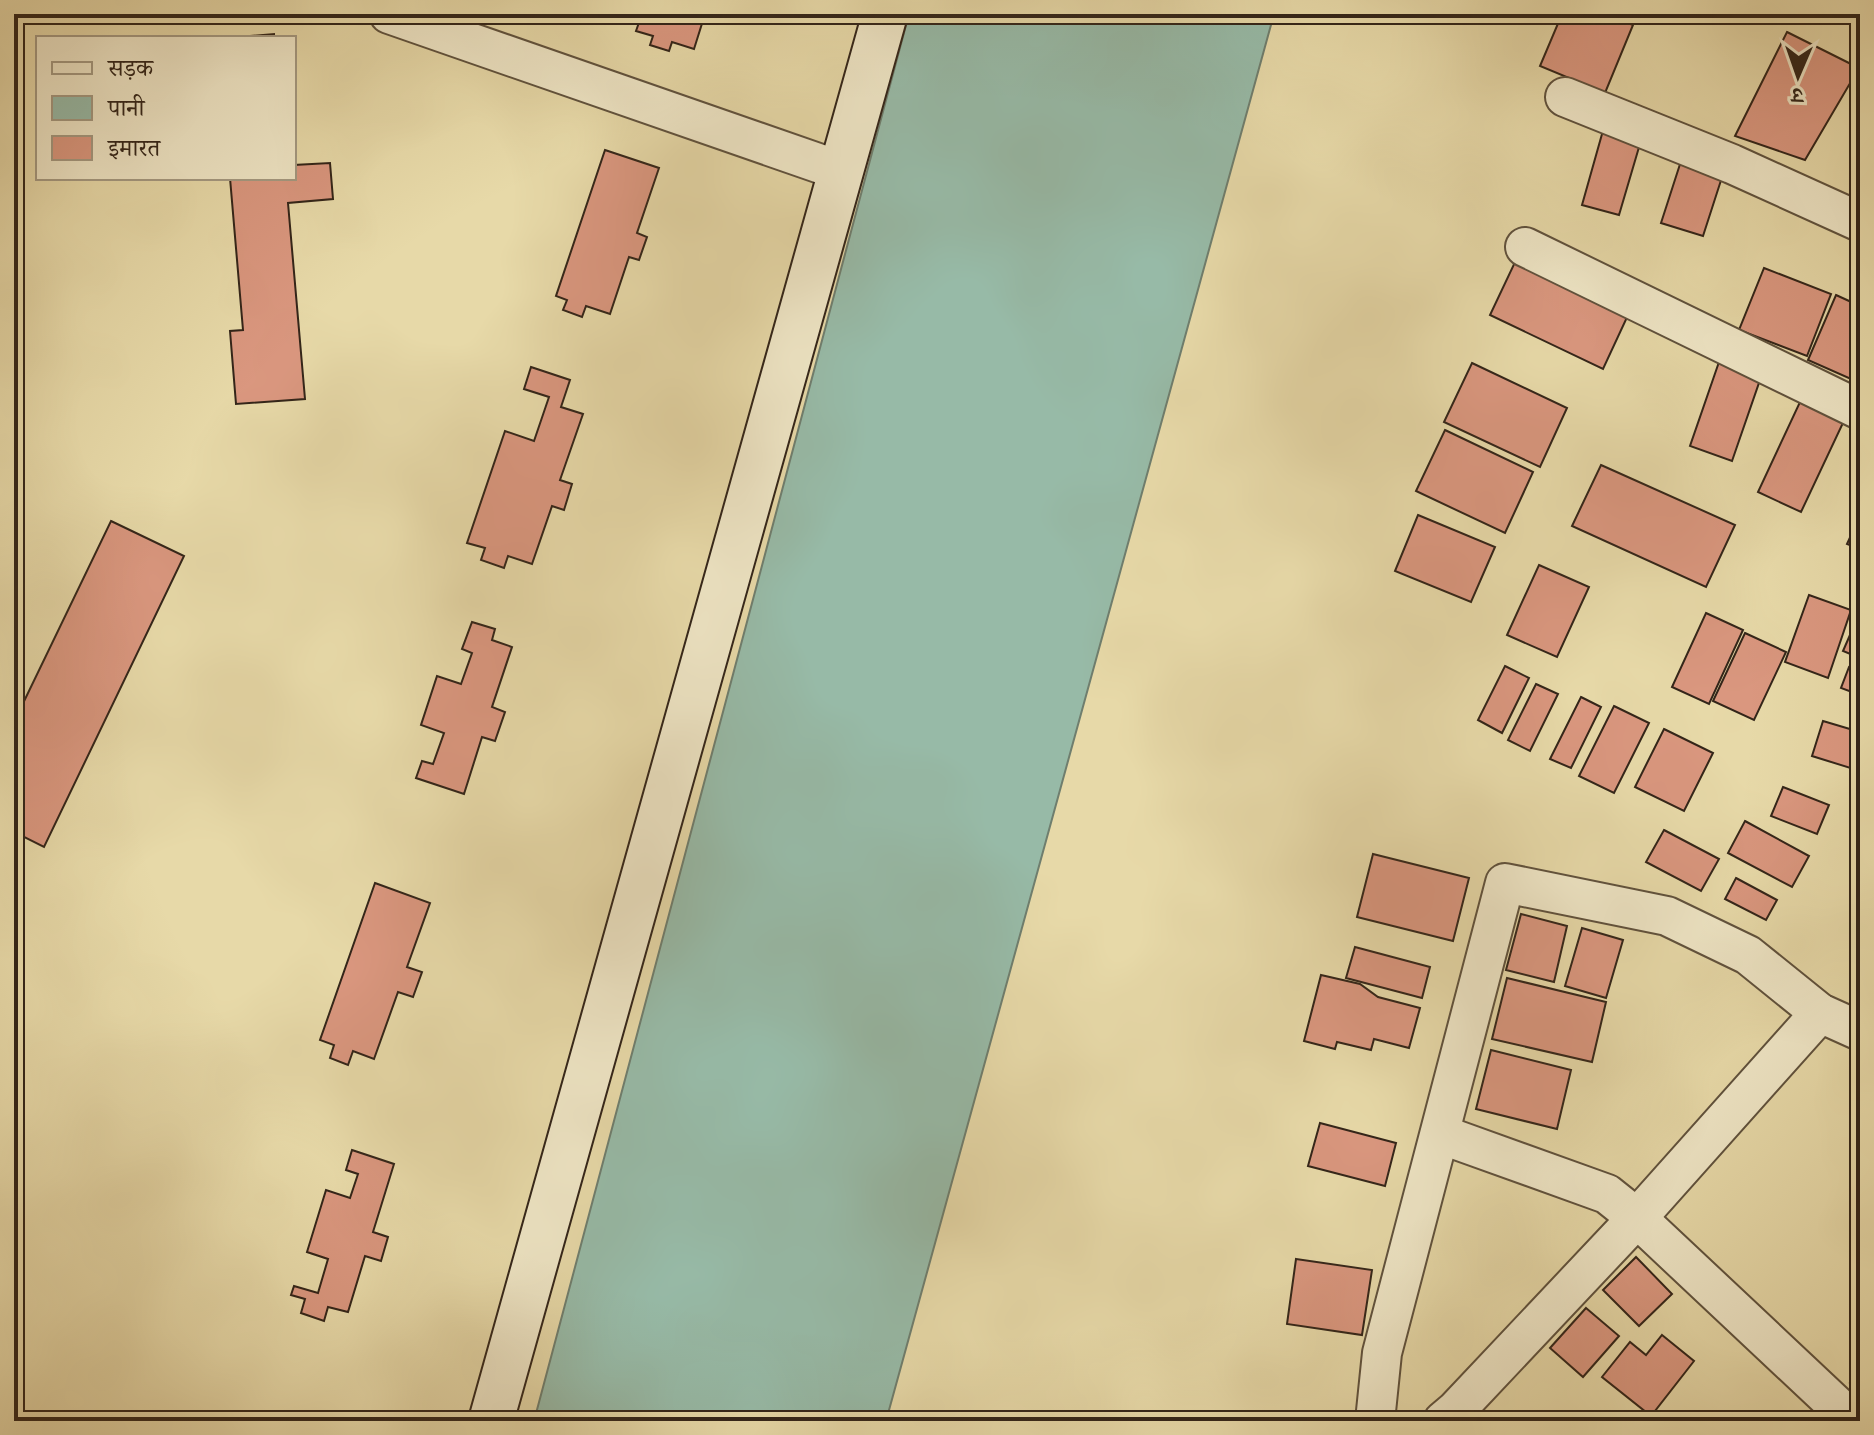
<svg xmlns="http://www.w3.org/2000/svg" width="1874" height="1435" viewBox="0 0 1874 1435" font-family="'IM FELL Double Pica','Noto Serif Devanagari',serif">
<rect width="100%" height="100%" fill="#e7d9a8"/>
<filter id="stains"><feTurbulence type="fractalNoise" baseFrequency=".0025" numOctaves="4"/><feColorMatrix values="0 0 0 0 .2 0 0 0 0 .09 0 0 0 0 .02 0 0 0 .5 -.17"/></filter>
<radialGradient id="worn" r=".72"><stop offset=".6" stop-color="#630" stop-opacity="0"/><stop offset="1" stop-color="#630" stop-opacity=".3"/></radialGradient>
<!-- water -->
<polygon fill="#97baa7" stroke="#6f7e6e" stroke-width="2" points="909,14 1274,14 886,1421 534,1421"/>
<!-- building -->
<g fill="#da977f" stroke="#332519" stroke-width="2">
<polygon points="642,14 705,14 694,49 672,42 669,51 650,45 653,36 636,31"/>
<polygon points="1562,14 1606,14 1633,25 1605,93 1540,66"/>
<polygon points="1787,32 1859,68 1805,160 1735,136"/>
<polygon points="274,34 274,38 226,38"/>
<polygon points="1604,127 1642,137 1619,215 1582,205"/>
<polygon points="605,150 659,168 637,233 647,237 639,260 629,257 610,314 586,306 582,317 563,310 567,300 556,296"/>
<polygon points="1682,158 1724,171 1703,236 1661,223"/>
<polygon points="330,163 333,199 288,203 305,399 236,404 230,331 243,330 230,178 294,178 294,165"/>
<polygon points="1516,260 1629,313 1603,369 1490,315"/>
<polygon points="1764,268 1831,294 1807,356 1739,330"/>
<polygon points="1836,295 1860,306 1860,383 1808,360"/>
<polygon points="1719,362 1761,377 1732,461 1690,446"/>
<polygon points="1472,363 1567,408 1540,467 1444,422"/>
<polygon points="531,367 570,380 561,407 583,414 560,480 572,484 564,510 552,506 532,564 508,556 504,568 481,560 485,548 467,543 505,431 534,441 549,397 524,389"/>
<polygon points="1807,387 1850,408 1801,512 1758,492"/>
<polygon points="1445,430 1533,472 1505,533 1416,491"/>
<polygon points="1601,465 1735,525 1706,587 1572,526"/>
<polygon points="1418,515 1495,547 1471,602 1395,571"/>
<polygon points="1860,516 1860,549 1847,544"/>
<polygon points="111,521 184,556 44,847 14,832 14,722"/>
<polygon points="1539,565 1589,587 1557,657 1507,635"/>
<polygon points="1809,595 1851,610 1828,678 1785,662"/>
<polygon points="1860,612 1860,658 1843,651"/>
<polygon points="1706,613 1743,630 1709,704 1672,687"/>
<polygon points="472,622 495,629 492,640 512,647 492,707 505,712 495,741 482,737 464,794 416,778 422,761 433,764 444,733 421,725 437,676 461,684 472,653 462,649"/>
<polygon points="1745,633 1786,652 1754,720 1713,701"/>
<polygon points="1505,666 1529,678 1502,733 1478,720"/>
<polygon points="1849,667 1860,672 1860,695 1841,688"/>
<polygon points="1536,684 1558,694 1530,751 1508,740"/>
<polygon points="1581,697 1601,707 1571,768 1550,759"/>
<polygon points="1614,706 1649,723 1614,793 1579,776"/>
<polygon points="1823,721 1860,732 1860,771 1812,756"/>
<polygon points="1664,729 1713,753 1684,811 1635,787"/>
<polygon points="1783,787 1829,805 1817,834 1771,816"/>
<polygon points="1745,821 1809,856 1792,887 1728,853"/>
<polygon points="1664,830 1719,859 1701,891 1646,862"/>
<polygon points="1373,854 1469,878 1453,941 1357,917"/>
<polygon points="1736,878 1777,900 1766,920 1725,899"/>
<polygon points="375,883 430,903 407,967 422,972 413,997 398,992 374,1059 353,1051 348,1065 330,1058 334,1045 320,1040"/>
<polygon points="1521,914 1567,926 1554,982 1506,970"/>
<polygon points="1582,928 1623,940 1606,998 1565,986"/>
<polygon points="1355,947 1430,967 1422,998 1346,978"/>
<polygon points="1321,975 1360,984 1378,997 1420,1008 1409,1048 1374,1039 1371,1050 1337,1042 1335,1049 1304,1041"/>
<polygon points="1507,978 1606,1002 1592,1062 1492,1039"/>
<polygon points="1491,1050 1571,1070 1557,1129 1476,1109"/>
<polygon points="1320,1123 1396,1143 1385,1186 1308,1166"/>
<polygon points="352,1150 394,1164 373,1232 388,1237 381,1261 365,1256 348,1312 328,1307 324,1321 301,1313 305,1299 291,1295 294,1286 318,1293 328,1259 307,1252 326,1190 350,1198 358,1174 346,1170"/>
<polygon points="1636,1257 1672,1294 1639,1326 1603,1290"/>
<polygon points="1296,1259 1372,1270 1362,1335 1287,1324"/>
<polygon points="1586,1308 1619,1336 1583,1377 1550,1348"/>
<polygon points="1662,1335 1694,1361 1651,1416 1602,1377 1630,1342 1646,1355"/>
<polygon points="1860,1372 1860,1392 1850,1383"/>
</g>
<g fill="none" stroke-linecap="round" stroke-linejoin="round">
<defs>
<g id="street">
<polyline points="389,14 841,171"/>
<polyline points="1565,97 1732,164 1860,222"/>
<polyline points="1525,247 1860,410"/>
<polyline points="1440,1134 1607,1194 1637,1218 1853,1421"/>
<polyline points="1375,1421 1382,1353 1505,883 1667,916 1748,955 1820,1013 1860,1031"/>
<polyline points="1443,1421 1456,1410 1637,1218 1820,1013"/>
</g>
<polyline id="secondary" points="491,1421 885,14"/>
</defs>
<!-- street casing -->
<use href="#street" stroke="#60523d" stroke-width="42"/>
<!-- secondary casing -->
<use href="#secondary" stroke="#332519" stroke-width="48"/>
<!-- street -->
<use href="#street" stroke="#efe6c6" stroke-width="38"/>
<!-- secondary -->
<use href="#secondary" stroke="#efe6c6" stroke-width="44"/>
</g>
<!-- margin -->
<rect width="1874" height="1435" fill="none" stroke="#e7d9a8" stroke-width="48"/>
<rect x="16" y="16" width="1842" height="1403" fill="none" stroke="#332519" stroke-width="4"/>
<rect x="24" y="24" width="1826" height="1387" fill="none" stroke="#332519" stroke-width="2"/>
<!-- legend -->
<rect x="36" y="36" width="260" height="144" fill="#efe6c6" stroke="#a49981" stroke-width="2"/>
<rect x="52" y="62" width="40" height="12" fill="#efe6c6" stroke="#a49981" stroke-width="2"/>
<text x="108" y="76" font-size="24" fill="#332519">सड़क</text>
<rect x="52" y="96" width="40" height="24" fill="#97baa7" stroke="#a49981" stroke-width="2"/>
<text x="108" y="116" font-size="24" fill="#332519">पानी</text>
<rect x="52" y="136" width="40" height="24" fill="#da977f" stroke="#a49981" stroke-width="2"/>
<text x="108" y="156" font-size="24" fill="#332519">इमारत</text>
<!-- north arrow -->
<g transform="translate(1798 76) rotate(182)" stroke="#efe6c6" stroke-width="6" paint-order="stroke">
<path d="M0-6L14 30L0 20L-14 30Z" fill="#332519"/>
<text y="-12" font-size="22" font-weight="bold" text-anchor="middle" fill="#332519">उ</text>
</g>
<rect width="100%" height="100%" filter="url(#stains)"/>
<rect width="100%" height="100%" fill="url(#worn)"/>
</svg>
